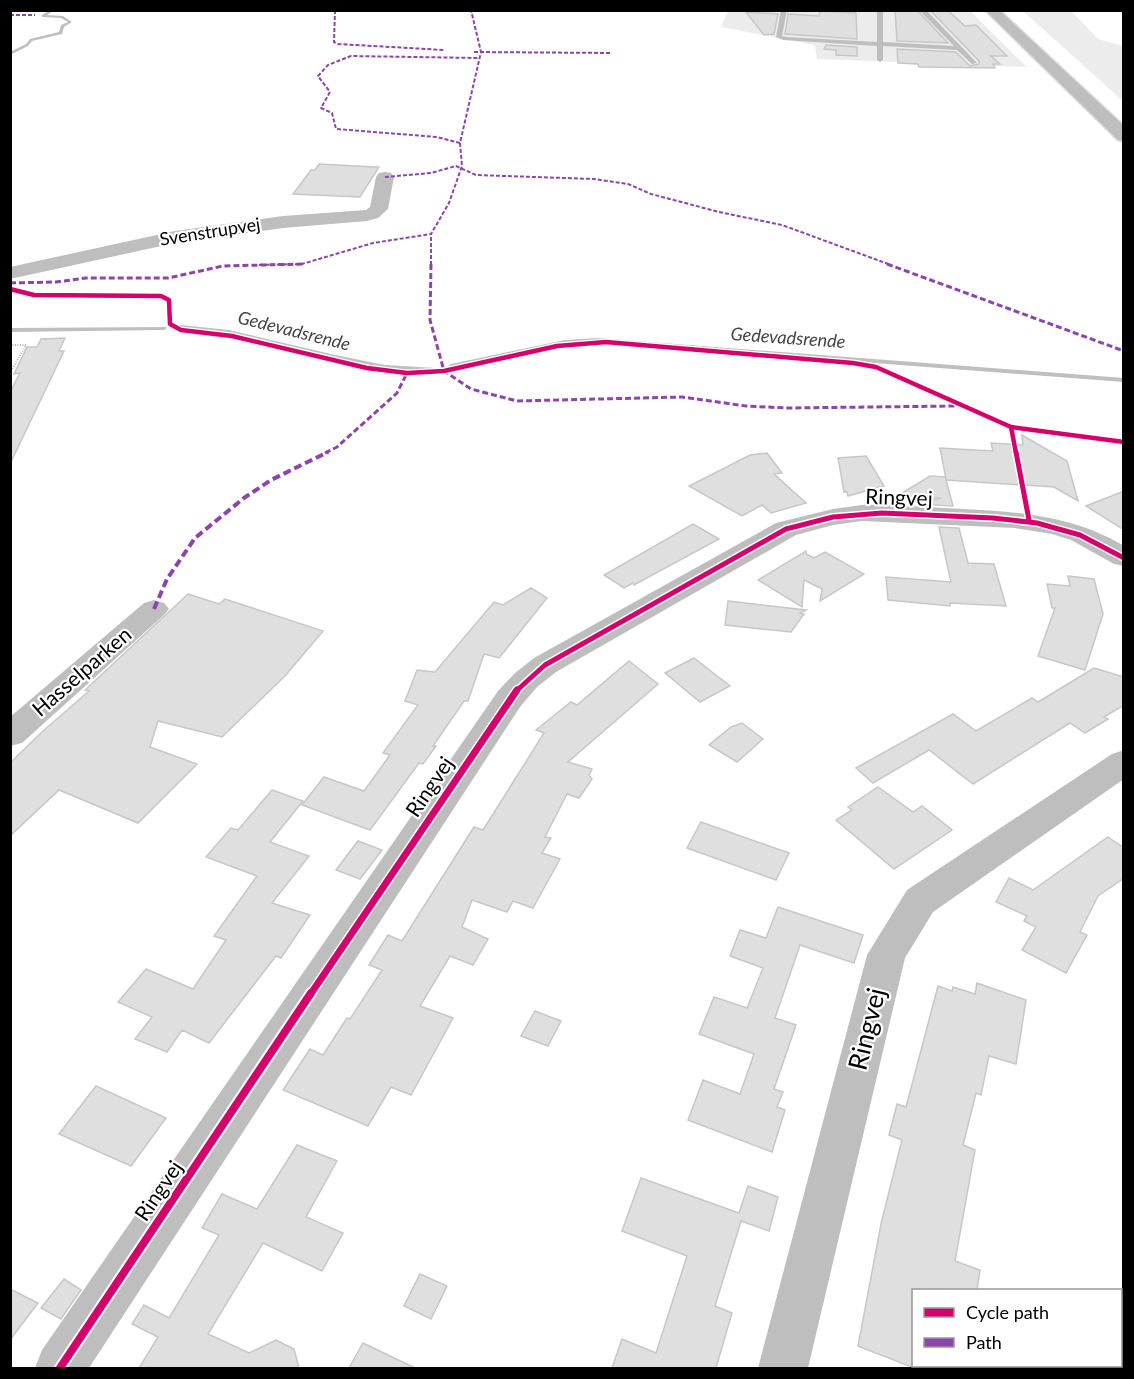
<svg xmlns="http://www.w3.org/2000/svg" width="1134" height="1379" viewBox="0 0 1134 1379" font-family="Lato,sans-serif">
<rect width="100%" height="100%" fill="#fff"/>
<!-- green -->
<g fill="#ececec">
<polygon points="728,11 970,11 1027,67 817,59 815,45 721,27"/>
<polygon points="1023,11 1071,11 1098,39 1123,46 1123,101"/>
</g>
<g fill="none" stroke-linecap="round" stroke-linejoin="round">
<!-- stream -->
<g fill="#bfbfbf" fill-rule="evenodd">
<polygon points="50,10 54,10 47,15 63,16 72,22 64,27 62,34 32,41 28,46 10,55 10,52 26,44 30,39 59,32 61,25 68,22 61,18 42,17 42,15"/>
<polygon points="181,325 229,330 335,355 385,365 436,368 439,370 436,372 385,368 335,358 229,333 179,328 179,326"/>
<polygon points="166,327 166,329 164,330 10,332 10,328"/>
<polygon points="597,338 1124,378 1124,382 597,342 565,344 451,368 448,366 451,364 565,340"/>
</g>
</g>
<!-- building -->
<g fill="#dfdfdf" stroke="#c7c7c7" stroke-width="1.5">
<polygon points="895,10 917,10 948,43 897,41"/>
<polygon points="930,10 947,10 965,26 976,25 1007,56 991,56 1000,64 993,64 995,68 919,67 918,64 898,63 897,49 956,52 970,66 979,64 979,61"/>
<polygon points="820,11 856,13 857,39 785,34 788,14 819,16"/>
<polygon points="746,12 778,14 774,34 764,35"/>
<polygon points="826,45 857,47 857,56 836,55 836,50 824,49"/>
<polygon points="319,164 375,167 379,167 360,197 293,194 311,170 315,170"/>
<polygon points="65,338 59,351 64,351 10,464 10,392 20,373 14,374 27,347 37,347 41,339"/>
<polygon points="1022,435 1067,461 1078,501 1054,487 946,480 953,506 934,505 932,500 941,498 897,496 930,476 945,477 946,479 940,448 993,451 991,443 1023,445"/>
<polygon points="767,453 782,473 774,474 806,503 771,513 762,505 742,516 689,486 750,455"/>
<polygon points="866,456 884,486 848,496 847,492 844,492 838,458"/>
<polygon points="1124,491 1124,530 1086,506"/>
<polygon points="693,524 719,539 634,585 633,583 624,588 604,575"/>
<polygon points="939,527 959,528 968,563 994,564 1006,606 950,603 950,606 888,600 886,577 951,582"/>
<polygon points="806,551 806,554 814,558 825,552 864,574 820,601 822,589 804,580 802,607 758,580"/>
<polygon points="1068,576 1094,579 1103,614 1085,670 1038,656 1055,608 1052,608 1047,584 1070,586"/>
<polygon points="531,588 547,598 499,658 484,654 468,701 464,701 433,746 436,746 423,764 419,763 370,830 302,805 324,777 364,791 390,755 383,753 418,705 405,701 417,670 435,672 494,602 503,605"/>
<polygon points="188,594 219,604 225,599 323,631 285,676 222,737 158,721 150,747 197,764 138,823 59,790 10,836 10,763 42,732 89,691 85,690"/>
<polygon points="728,601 806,610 800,613 804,614 791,632 725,625"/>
<polygon points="694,658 730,686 700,702 665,673"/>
<polygon points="629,661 658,684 568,762 592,769 589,775 592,779 579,798 567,794 545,837 551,838 542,853 560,859 533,908 513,901 507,912 472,900 462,927 488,939 473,965 450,956 420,1006 453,1018 411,1095 391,1087 368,1126 283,1090 310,1049 323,1055 347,1018 350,1019 382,970 369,965 388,935 402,941 474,827 483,830 544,733 536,730 571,702 577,705"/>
<polygon points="1094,668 1124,677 1124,705 1104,717 1108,719 1085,733 1070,723 973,784 929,750 873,783 856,768 953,714 976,731 1032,698 1038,702"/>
<polygon points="742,723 763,739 737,762 709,745 731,727"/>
<polygon points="878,787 913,812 922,806 952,830 894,869 836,820 852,810 848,807"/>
<polygon points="272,790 303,801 270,842 309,856 272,903 310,915 281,958 276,956 209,1043 182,1030 167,1052 135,1039 152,1017 118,1002 146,969 193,989 226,940 214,936 257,876 206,857 231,828 238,830"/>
<polygon points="701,822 789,853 776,880 687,848"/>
<polygon points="1108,837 1124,848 1124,878 1098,896 1080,932 1087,935 1066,973 1022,950 1036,927 1024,921 1027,916 996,902 1009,878 1033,890"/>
<polygon points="358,841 382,850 360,879 336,870"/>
<polygon points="778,907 863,935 854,963 800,945 775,1018 796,1025 774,1089 783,1092 777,1107 785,1110 772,1152 688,1120 703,1080 740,1094 754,1054 699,1034 714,997 747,1008 763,968 730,956 740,930 766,938"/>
<polygon points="977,983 1026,1000 1016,1064 989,1056 981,1095 976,1093 963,1145 975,1150 955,1261 980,1270 977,1290 914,1290 914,1368 858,1346 881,1224 902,1140 889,1135 897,1104 906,1107 938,986 952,991 953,987 975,994"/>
<polygon points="535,1011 561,1021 548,1046 521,1036"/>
<polygon points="96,1086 166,1118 131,1166 59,1134"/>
<polygon points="297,1145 337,1161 306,1217 343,1233 322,1271 263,1243 208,1334 249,1353 276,1340 294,1349 299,1368 139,1368 158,1337 132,1324 144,1305 169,1318 219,1235 202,1228 222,1194 257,1209"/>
<polygon points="641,1178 739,1213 748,1186 778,1197 769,1231 741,1221 715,1306 732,1313 716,1368 612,1368 622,1339 656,1353 687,1256 622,1231"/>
<polygon points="420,1274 447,1286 431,1319 404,1306"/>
<polygon points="64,1279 81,1290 61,1319 41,1308"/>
<polygon points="10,1289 38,1303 10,1340"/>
<polygon points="363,1343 415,1368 349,1368"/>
</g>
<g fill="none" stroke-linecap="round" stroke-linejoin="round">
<defs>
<polygon id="highway" points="985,10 999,10 1124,126 1124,141 1118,140"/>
</defs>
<!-- highway casing -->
<use href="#highway" stroke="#dbdbdb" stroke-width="3"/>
<!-- path -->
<polyline stroke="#b9b9b9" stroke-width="2" stroke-dasharray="1 1.5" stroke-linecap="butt" points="10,345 26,345 10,373"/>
<!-- lane -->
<polygon fill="#bebebe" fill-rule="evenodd" points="781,10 787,10 782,36 786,37 877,42 877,10 883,10 883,42 954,46 919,10 926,10 977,63 972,64 957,50 883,46 883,60 880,62 877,60 877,46 783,40 776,37"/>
<!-- street -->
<g fill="#bebebe" fill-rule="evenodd">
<polygon points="385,172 391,173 394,177 388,209 378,218 367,221 283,228 175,243 10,279 10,267 175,231 283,216 366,210 370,207 376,177 379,173"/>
<path d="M862,505C890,504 917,507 945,508C1007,511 1069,513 1124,546V566L1114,564L1071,540L1052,534L1015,528L862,521L833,525L796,535L556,672L537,687L520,707L89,1368H35L42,1350L498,691L515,673L534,658L776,523L833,509Z"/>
<polygon points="154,600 164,603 169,609 164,615 22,743 10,746 10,717 144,603"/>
<polygon points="1124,750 1124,779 933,912 905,958 808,1368 758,1368 867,955 907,890 1112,754"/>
</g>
<!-- highway -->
<use href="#highway" fill="#bebebe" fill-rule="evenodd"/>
<!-- quiet-far2 -->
<g stroke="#8e44ad" stroke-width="2" stroke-dasharray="4 2" stroke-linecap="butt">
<polyline points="335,10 334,42 338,44 444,50"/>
<polyline points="10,15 35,15"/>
<polyline points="474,52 612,53"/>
<polyline points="460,143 437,137 336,129 332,113 321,108 330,92 318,76 328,65 351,56 479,58"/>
<polyline points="385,177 431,173 456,166 476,175 594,179 628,184 651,194 719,212 782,225 891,265"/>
<polyline points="253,265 302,264 373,243 431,234 449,203 462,166 460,143 481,52 471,10"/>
<polyline points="431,265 431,234"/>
</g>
<!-- quiet-far1 -->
<g stroke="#8e44ad" stroke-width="3" stroke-dasharray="6 3" stroke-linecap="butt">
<polyline points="431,264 430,320 444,371 471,389 517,401 682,397 746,406 786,408 956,406"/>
<polyline points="887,264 1124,351"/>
<polyline points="10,283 56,282 86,278 168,278 223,266 303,264"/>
<polyline points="325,453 337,447 397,393 407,373"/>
</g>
<!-- quiet -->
<polyline stroke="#8e44ad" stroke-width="4" stroke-dasharray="8 4" stroke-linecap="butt" points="154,609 167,579 195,538 244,498 271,480 328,452"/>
<defs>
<g id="cycleway-far3">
<polyline points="10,289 34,295 161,296 169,300 170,324 181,330 232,336 367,368 407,373 444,371 557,346 606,342 853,363 876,367 1011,427 1124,442"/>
<polyline points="1011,427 1016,453"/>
</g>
<g id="cycleway-far2">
<polyline points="1016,452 1029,520"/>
<polyline points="515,692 545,665 786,529 833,517 882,513 993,518 1037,523 1080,535 1124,558"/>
</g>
<polyline id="cycleway-far1" points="310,995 517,690"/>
<polyline id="cycleway" points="60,1368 311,993"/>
</defs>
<!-- cycleway-far3 casing -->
<use href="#cycleway-far3" stroke="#fff" stroke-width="7"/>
<!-- cycleway-far2 casing -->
<use href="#cycleway-far2" stroke="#fff" stroke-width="8"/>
<!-- cycleway-far1 casing -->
<use href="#cycleway-far1" stroke="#fff" stroke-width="10"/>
<!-- cycleway casing -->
<use href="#cycleway" stroke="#fff" stroke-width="12"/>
<!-- cycleway-far3 -->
<use href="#cycleway-far3" stroke="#d6006c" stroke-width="4.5"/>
<!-- cycleway-far2 -->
<use href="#cycleway-far2" stroke="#d6006c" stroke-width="5"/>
<!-- cycleway-far1 -->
<use href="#cycleway-far1" stroke="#d6006c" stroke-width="7"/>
<!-- cycleway -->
<use href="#cycleway" stroke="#d6006c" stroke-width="8"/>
</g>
<g text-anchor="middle" stroke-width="4.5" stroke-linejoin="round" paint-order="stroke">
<!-- far-street labels -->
<g font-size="18" fill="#000" stroke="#fff">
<text transform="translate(210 232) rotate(-9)" y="6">Svenstrupvej</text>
</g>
<!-- far-water labels -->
<g font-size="18" font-style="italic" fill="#444" stroke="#fff">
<text transform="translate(294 331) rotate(14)" y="6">Gedevadsrende</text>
<text transform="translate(788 338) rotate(4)" y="6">Gedevadsrende</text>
</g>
<!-- street labels -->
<g font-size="21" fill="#000" stroke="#fff">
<text transform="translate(899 498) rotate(2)" y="7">Ringvej</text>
<text transform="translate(82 672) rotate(-41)" y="7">Hasselparken</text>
<text transform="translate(430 787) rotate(-56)" y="7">Ringvej</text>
<text transform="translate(159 1191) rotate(-56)" y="7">Ringvej</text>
</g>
<!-- near-street labels -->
<g font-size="26" fill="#000" stroke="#fff">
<text transform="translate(867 1029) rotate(-76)" y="9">Ringvej</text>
</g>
</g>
<!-- border -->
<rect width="1134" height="1379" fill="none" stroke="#000000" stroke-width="24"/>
<!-- legend -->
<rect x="912" y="1289" width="210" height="78" fill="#ffffff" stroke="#999999" stroke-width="1.5"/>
<rect x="924" y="1308" width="30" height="9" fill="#d6006c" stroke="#999999" stroke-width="1.5"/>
<text x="966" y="1319" font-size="18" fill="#000000">Cycle path</text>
<rect x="924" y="1338" width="30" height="9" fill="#8e44ad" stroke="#999999" stroke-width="1.5"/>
<text x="966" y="1349" font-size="18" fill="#000000">Path</text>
</svg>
